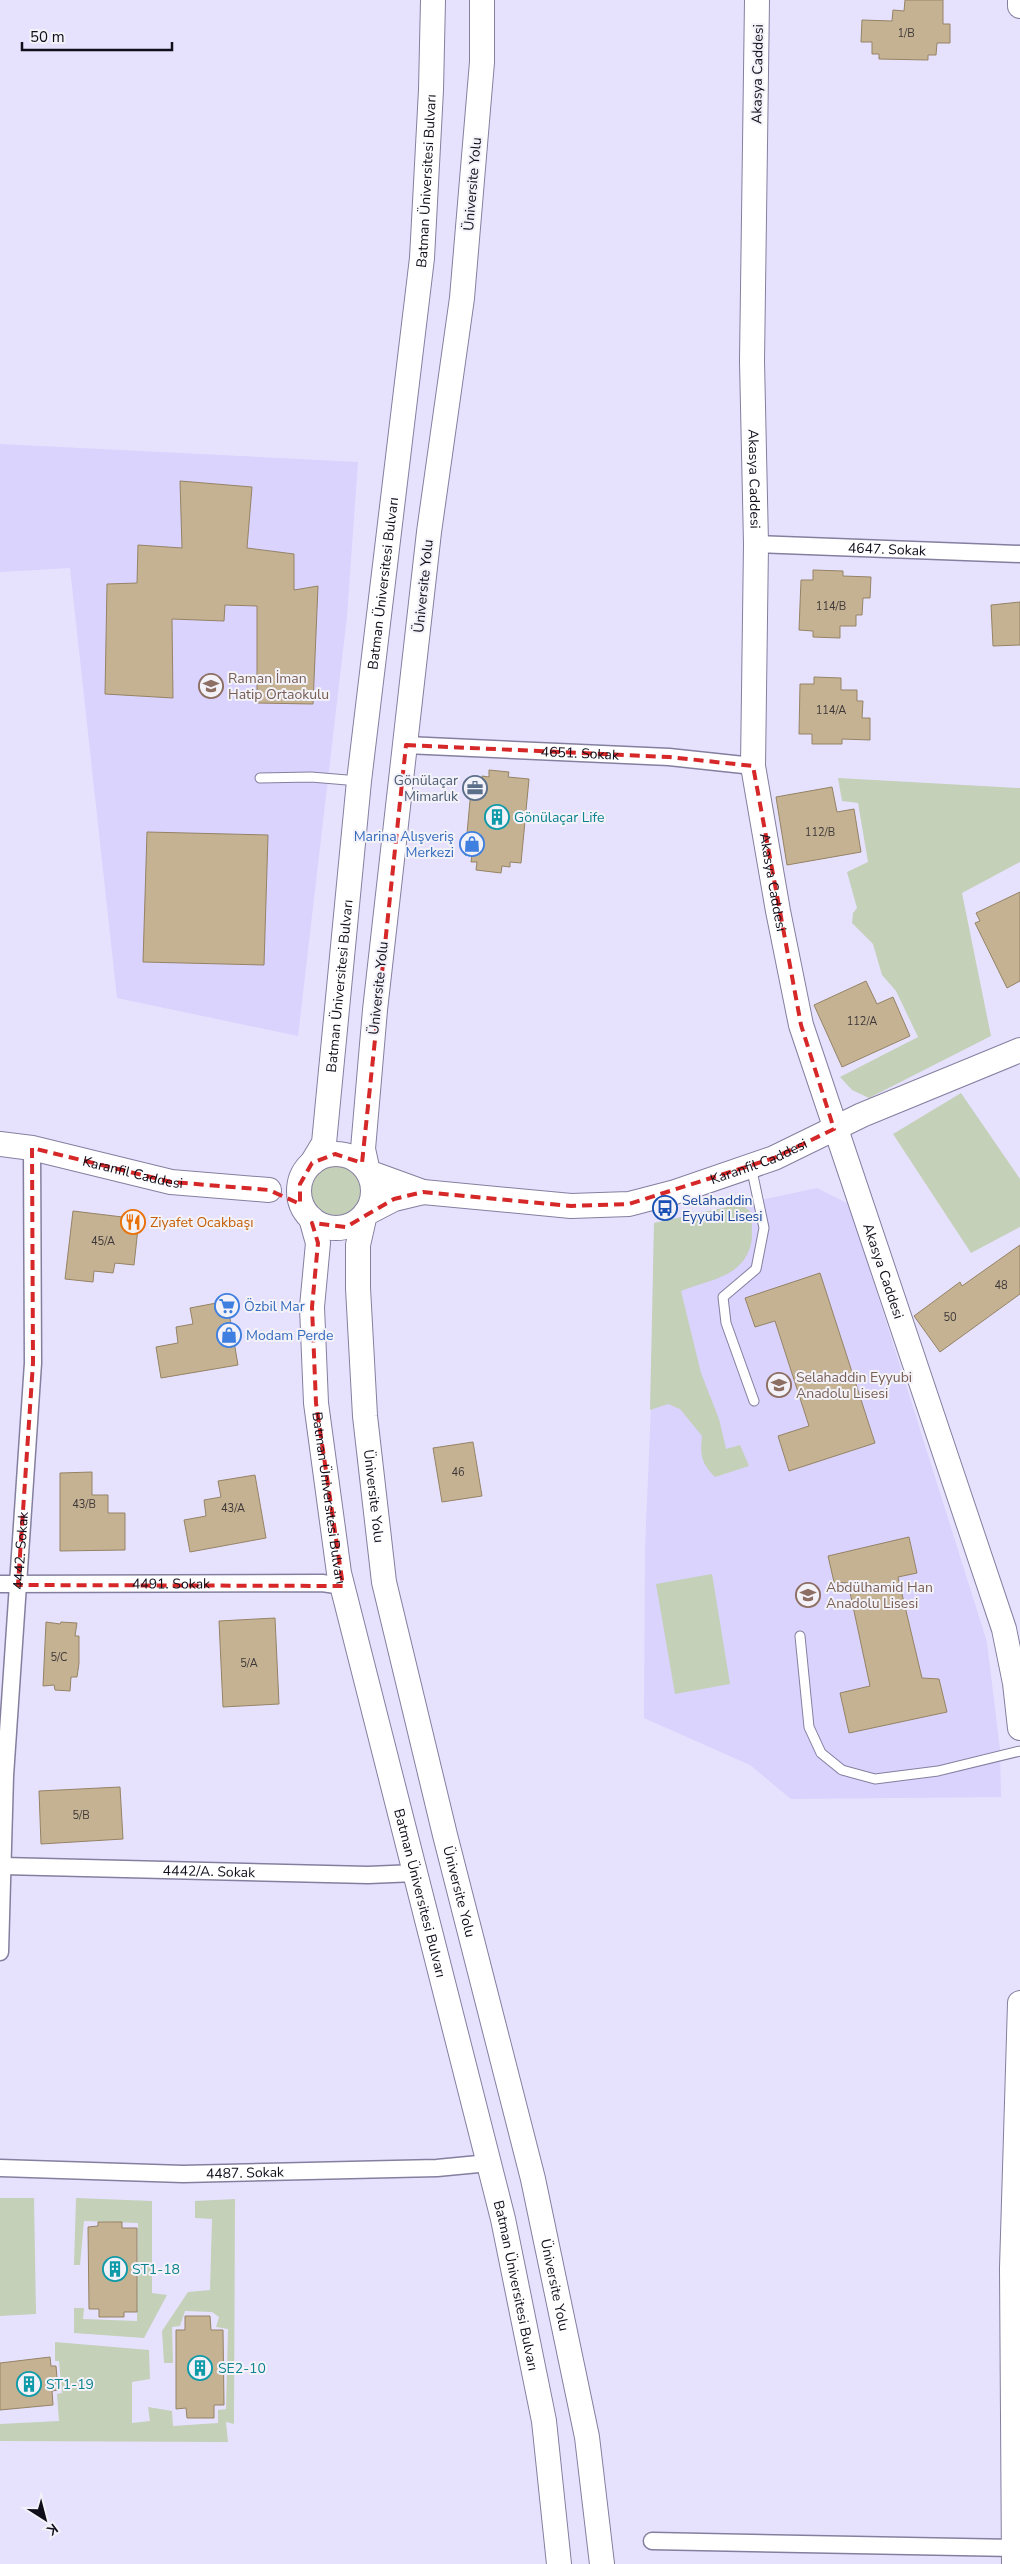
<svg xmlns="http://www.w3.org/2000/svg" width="1020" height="2564" viewBox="0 0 1020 2564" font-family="'Nunito Sans',sans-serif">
<rect width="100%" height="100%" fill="#e6e2fe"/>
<!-- built -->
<g fill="#d9d3fd">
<polygon points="0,444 358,462 347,616 298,1036 117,998 70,568 0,572"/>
<polygon points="817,1188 849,1204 987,1642 1000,1750 1001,1797 791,1799 750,1765 644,1718 645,1548 653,1360 654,1223"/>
</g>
<!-- green -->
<g fill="#c4d0b8">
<polygon points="838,778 1020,788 1020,862 962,893 991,1036 869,1098 852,1090 840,1077 918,1037 896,991 882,975 873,944 852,923 853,913 857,908 847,872 868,862 858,803 842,801"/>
<polygon points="961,1093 1020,1179 1020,1227 971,1253 893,1134"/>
<circle cx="337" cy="1191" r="27"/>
<path d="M741,1204L752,1213C751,1223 753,1235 751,1244C743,1278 707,1280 681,1291L701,1373L719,1419L726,1449L740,1445L749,1466L715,1477C701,1463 700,1455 702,1436L680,1409L668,1404L650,1410L654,1223Z"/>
<polygon points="712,1574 730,1684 675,1694 656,1584"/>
<polygon points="0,2198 34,2198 36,2314 0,2316"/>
<polygon points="76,2198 152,2201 152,2293 167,2295 144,2338 74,2333 74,2308 84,2308 83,2319 137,2321 138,2223 84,2221 80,2265 74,2265"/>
<polygon points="235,2199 234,2424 226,2422 228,2442 0,2441 0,2424 59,2421 57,2394 62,2393 59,2361 55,2361 55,2342 149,2350 150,2379 132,2382 132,2423 150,2421 148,2407 172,2411 173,2426 218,2423 218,2410 226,2409 228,2329 216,2327 219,2317 212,2312 185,2311 180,2326 172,2327 173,2363 164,2363 162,2331 188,2292 210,2290 212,2219 195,2218 195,2201"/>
</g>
<!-- building -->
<g fill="#c5b293" stroke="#958365">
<polygon points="905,0 943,0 943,24 950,24 950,43 937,43 936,55 928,55 928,60 879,59 879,54 872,54 872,42 861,42 862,20 892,21 893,10 904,11"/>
<polygon points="180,481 252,487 247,548 294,554 294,590 318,586 313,704 257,703 257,606 225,605 224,621 172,619 173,698 105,694 107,584 137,583 138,545 182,548"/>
<polygon points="813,570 843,571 843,576 871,577 870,598 863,598 862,615 856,615 856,626 840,626 840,638 813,637 813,631 799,630 801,580 813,580"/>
<polygon points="1020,602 1020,645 993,646 991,605"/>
<polygon points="814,677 841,678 841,690 857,690 857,701 863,701 862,718 870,718 870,740 842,739 842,744 812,744 812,734 799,734 800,684 814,684"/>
<polygon points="489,770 509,772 508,777 529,779 521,863 510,862 510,867 502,866 501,873 476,870 477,862 471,862 472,855 465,855 472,779 482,780 482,776 489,777"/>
<polygon points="832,787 837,812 854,809 861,852 787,865 776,797"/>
<polygon points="147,832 268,835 264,965 143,962"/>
<polygon points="1020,892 1020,981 1007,988 975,923 980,921 976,913"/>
<polygon points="866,981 877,1004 893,997 910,1036 842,1067 814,1005"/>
<polygon points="73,1211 139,1219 134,1265 115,1263 113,1273 94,1271 93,1282 65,1279"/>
<polygon points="1020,1245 1020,1294 940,1352 914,1316 960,1282 962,1286"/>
<polygon points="820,1273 875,1443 789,1471 778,1436 809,1426 775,1321 755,1327 745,1298"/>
<polygon points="227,1301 238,1365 161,1378 156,1347 178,1343 176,1327 193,1324 190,1308"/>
<polygon points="473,1442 482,1496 442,1502 433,1448"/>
<polygon points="92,1472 92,1495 108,1495 108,1513 125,1513 125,1550 60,1551 60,1473"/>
<polygon points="255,1475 266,1538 190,1552 184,1520 206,1516 204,1500 221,1497 218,1481"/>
<polygon points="909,1537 917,1573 898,1577 922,1678 939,1679 947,1712 849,1733 840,1693 870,1686 848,1583 834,1582 828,1556"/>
<polygon points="275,1618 279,1704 223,1707 219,1621"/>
<polygon points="46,1622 60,1624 61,1622 77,1623 75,1636 79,1636 79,1663 77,1677 71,1677 70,1691 55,1690 54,1685 43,1686"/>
<polygon points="120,1787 123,1839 41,1844 39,1791"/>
<polygon points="98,2222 122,2222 122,2228 137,2228 137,2312 124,2312 124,2317 99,2317 99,2309 89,2309 88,2227 98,2226"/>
<polygon points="185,2316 210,2316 211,2330 223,2330 224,2405 214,2405 214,2418 187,2418 186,2408 176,2409 176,2330 185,2330"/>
<polygon points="50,2357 51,2366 56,2366 58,2390 52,2391 53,2405 0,2410 0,2363"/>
</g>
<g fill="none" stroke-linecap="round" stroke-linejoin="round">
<defs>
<g id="lane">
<polyline points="260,778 311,777 359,781"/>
<polyline points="751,1166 764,1228 756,1269 723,1297 726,1323 754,1401"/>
<polyline points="800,1636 809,1727 821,1753 842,1770 875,1779 938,1771 1020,1751"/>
</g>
<g id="street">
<path id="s1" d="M756,544L1020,554"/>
<path id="s2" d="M406,745L669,757L753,766"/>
<path id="s3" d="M0,1584L322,1583L343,1586"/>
<path id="s4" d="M3,1866L368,1875L416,1873"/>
<path id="s5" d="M0,1952L5,1776L33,1363L32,1148"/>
<path id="s6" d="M0,2168L183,2174L437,2168L489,2163"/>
<polyline points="652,2541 1014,2548"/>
</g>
<g id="secondary">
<path id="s7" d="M482,0V62L462,298L429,532L375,1010L363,1149L368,1172L423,1192L571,1206L629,1204L675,1192L774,1158L862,1115L1020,1050"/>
<path id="s8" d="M757,0L752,361L756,544L753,766L778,911L801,1025L1004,1629L1015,1683L1020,1728"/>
<polyline points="1020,0 1020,6"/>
<path id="s9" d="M0,1144L32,1148L171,1182L269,1190"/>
<circle cx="336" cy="1191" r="37"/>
<path id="s10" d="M312,1163L324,1143L359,781L422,258L431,90L433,0"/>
<path id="s11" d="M423,1192L394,1199L365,1214L358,1245V1288L365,1416L384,1582L445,1835L533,2179L587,2437L602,2564"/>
<path id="s12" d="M311,1218L318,1243L312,1307L316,1403L339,1573L503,2219L544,2421L559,2564"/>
<polyline points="1014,2564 1012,2268 1020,2003"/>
</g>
</defs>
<!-- lane casing -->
<use href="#lane" stroke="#847f9f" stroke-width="11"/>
<!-- street casing -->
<use href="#street" stroke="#847f9f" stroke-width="19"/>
<!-- secondary casing -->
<use href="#secondary" stroke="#847f9f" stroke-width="26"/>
<!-- lane -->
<use href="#lane" stroke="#fff" stroke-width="9"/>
<!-- street -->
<use href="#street" stroke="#fff" stroke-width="16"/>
<!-- secondary -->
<use href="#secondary" stroke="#fff" stroke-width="24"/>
</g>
<!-- marked area -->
<path fill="none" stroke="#d62828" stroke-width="4" stroke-dasharray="10 6" stroke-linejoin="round" d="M406,745L669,757L753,766L801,1025L834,1129L774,1158L629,1204L571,1206L423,1192L394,1199L346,1227L312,1223L318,1243L312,1307L316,1403L343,1586L18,1585L33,1363L32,1148L171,1182L269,1190L300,1204V1184L312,1163L335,1154L362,1163Z"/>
<!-- icons -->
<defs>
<symbol id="school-ring" viewBox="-11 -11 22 22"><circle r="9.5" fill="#f3f2f9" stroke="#8d6e63" stroke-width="1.5"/><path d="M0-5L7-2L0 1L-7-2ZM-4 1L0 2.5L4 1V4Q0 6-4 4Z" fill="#8d6e63"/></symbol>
<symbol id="office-ring" viewBox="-11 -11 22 22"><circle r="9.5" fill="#f3f2f9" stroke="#5c6f8a" stroke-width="1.5"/><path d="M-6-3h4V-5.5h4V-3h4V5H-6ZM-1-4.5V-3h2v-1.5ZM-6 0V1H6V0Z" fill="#5c6f8a"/></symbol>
<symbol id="building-ring" viewBox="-11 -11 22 22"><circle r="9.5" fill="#f3f2f9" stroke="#0f9aa8" stroke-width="1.5"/><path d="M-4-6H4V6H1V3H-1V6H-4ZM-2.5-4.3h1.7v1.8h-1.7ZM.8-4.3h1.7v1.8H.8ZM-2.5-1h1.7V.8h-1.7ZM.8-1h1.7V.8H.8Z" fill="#0f9aa8"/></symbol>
<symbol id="shop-ring" viewBox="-11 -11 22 22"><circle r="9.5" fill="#f3f2f9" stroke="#3f7fe0" stroke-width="1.5"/><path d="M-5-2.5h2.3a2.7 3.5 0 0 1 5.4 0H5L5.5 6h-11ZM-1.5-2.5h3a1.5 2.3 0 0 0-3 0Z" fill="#3f7fe0"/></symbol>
<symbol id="bus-ring" viewBox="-11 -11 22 22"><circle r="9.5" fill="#f3f2f9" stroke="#1a4fb4" stroke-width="1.5"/><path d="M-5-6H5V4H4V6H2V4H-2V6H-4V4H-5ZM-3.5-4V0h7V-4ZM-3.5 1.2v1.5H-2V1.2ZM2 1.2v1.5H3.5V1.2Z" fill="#1a4fb4"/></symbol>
<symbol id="restaurant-ring" viewBox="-11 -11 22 22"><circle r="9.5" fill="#f3f2f9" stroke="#e8710a" stroke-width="1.5"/><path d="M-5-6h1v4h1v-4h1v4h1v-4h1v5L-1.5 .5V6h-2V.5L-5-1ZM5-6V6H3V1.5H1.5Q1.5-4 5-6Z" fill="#e8710a"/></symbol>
<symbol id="supermarket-ring" viewBox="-11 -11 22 22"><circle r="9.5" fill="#f3f2f9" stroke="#3f7fe0" stroke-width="1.5"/><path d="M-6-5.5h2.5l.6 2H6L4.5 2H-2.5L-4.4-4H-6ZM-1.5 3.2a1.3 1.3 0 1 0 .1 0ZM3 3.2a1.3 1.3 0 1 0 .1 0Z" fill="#3f7fe0"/></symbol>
</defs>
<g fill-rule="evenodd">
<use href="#school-ring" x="197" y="672" width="28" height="28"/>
<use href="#office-ring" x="461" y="774" width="28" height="28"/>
<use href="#building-ring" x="483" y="803" width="28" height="28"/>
<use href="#shop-ring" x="458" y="830" width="28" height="28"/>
<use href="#bus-ring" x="651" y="1194" width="28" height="28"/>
<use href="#restaurant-ring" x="119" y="1208" width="28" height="28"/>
<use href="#supermarket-ring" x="213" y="1292" width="28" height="28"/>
<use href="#shop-ring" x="215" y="1321" width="28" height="28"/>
<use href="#school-ring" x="765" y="1371" width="28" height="28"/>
<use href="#school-ring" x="794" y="1581" width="28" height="28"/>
<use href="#building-ring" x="101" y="2255" width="28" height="28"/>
<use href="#building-ring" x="186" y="2354" width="28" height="28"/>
<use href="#building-ring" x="15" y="2370" width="28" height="28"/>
</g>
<g text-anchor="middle" stroke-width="4" stroke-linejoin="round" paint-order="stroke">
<!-- number labels -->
<g font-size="11" fill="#3d3738">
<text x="906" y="37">1/B</text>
<text x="831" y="610">114/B</text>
<text x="831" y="714">114/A</text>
<text x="820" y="836">112/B</text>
<text x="862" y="1025">112/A</text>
<text x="103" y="1245">45/A</text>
<text x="1001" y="1289">48</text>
<text x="950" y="1321">50</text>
<text x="458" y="1476">46</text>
<text x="84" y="1508">43/B</text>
<text x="233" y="1512">43/A</text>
<text x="59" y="1661">5/C</text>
<text x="249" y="1667">5/A</text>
<text x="81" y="1819">5/B</text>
</g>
<!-- street labels -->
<g font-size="14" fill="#100e1a" stroke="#f3f2f9">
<text transform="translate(757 74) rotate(-89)" y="5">Akasya Caddesi</text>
<text dy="5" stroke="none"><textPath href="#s10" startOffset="991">Batman Üniversitesi Bulvarı</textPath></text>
<text transform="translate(472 184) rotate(-85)" y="5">Üniversite Yolu</text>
<text dy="5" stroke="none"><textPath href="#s8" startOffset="479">Akasya Caddesi</textPath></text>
<text dy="5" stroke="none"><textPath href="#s1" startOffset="131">4647. Sokak</textPath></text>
<text dy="5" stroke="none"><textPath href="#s10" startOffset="586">Batman Üniversitesi Bulvarı</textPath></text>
<text transform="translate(423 586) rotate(-84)" y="5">Üniversite Yolu</text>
<text dy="5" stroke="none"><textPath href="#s2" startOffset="174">4651. Sokak</textPath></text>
<text dy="5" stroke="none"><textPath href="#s8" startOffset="884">Akasya Caddesi</textPath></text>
<text dy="5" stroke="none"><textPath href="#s10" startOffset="181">Batman Üniversitesi Bulvarı</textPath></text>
<text transform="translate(378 988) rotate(-84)" y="5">Üniversite Yolu</text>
<text dy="5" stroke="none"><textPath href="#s7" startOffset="1581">Karanfil Caddesi</textPath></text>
<text dy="5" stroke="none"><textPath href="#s9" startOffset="136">Karanfil Caddesi</textPath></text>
<text dy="5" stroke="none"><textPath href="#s8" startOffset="1289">Akasya Caddesi</textPath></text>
<text dy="5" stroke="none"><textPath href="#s11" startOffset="346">Üniversite Yolu</textPath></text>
<text dy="5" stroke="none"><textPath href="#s12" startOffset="282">Batman Üniversitesi Bulvarı</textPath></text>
<text dy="5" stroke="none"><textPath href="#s5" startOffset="402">4442. Sokak</textPath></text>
<text dy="5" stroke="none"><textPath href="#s3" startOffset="171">4491. Sokak</textPath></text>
<text dy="5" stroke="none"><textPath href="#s4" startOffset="206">4442/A. Sokak</textPath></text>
<text dy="5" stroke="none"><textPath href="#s11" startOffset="751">Üniversite Yolu</textPath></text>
<text dy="5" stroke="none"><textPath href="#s12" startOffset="688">Batman Üniversitesi Bulvarı</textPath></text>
<text dy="5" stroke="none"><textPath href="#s6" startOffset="245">4487. Sokak</textPath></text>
<text dy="5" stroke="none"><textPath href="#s11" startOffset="1156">Üniversite Yolu</textPath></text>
<text dy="5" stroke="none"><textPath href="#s12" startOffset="1092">Batman Üniversitesi Bulvarı</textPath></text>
</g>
<!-- education labels -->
<g font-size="14" fill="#785e54" stroke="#f3f2f9" text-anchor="start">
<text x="228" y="683">Raman İman<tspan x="228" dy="16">Hatip Ortaokulu</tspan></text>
<text x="796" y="1382">Selahaddin Eyyubi<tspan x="796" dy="16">Anadolu Lisesi</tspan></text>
<text x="826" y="1592">Abdülhamid Han<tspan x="826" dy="16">Anadolu Lisesi</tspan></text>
</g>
<!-- service labels -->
<g font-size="14" fill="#4e5e75" stroke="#f3f2f9" text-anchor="end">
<text x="458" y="785">Gönülaçar<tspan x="458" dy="16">Mimarlık</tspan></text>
</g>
<!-- culture labels -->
<g font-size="14" fill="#0d838f" stroke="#f3f2f9" text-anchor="start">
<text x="514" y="822">Gönülaçar Life</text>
<text x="132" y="2274">ST1-18</text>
<text x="218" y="2373">SE2-10</text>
<text x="46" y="2389">ST1-19</text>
</g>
<!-- shop labels -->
<g font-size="14" fill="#366cbe" stroke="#f3f2f9" text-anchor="start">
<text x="454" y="841" text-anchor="end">Marina Alışveriş<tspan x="454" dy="16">Merkezi</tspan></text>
<text x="244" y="1311">Özbil Mar</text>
<text x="246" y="1340">Modam Perde</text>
</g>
<!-- transit labels -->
<g font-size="14" fill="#164399" stroke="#f3f2f9" text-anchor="start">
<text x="682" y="1205">Selahaddin<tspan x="682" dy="16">Eyyubi Lisesi</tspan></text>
</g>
<!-- food labels -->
<g font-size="14" fill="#c56008" stroke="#f3f2f9" text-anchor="start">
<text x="150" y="1227">Ziyafet Ocakbaşı</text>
</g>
</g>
<!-- north arrow -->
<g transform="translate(45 2519) rotate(144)" stroke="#f3f2f9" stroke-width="4" paint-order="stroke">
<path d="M0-4L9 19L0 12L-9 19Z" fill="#100e1a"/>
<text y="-8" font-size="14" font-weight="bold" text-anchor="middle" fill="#100e1a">K</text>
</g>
<!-- scale -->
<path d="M22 42v8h150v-8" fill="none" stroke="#100e1a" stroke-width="2.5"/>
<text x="30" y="42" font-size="15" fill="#100e1a" stroke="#f3f2f9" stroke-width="4" paint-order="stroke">50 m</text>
</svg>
